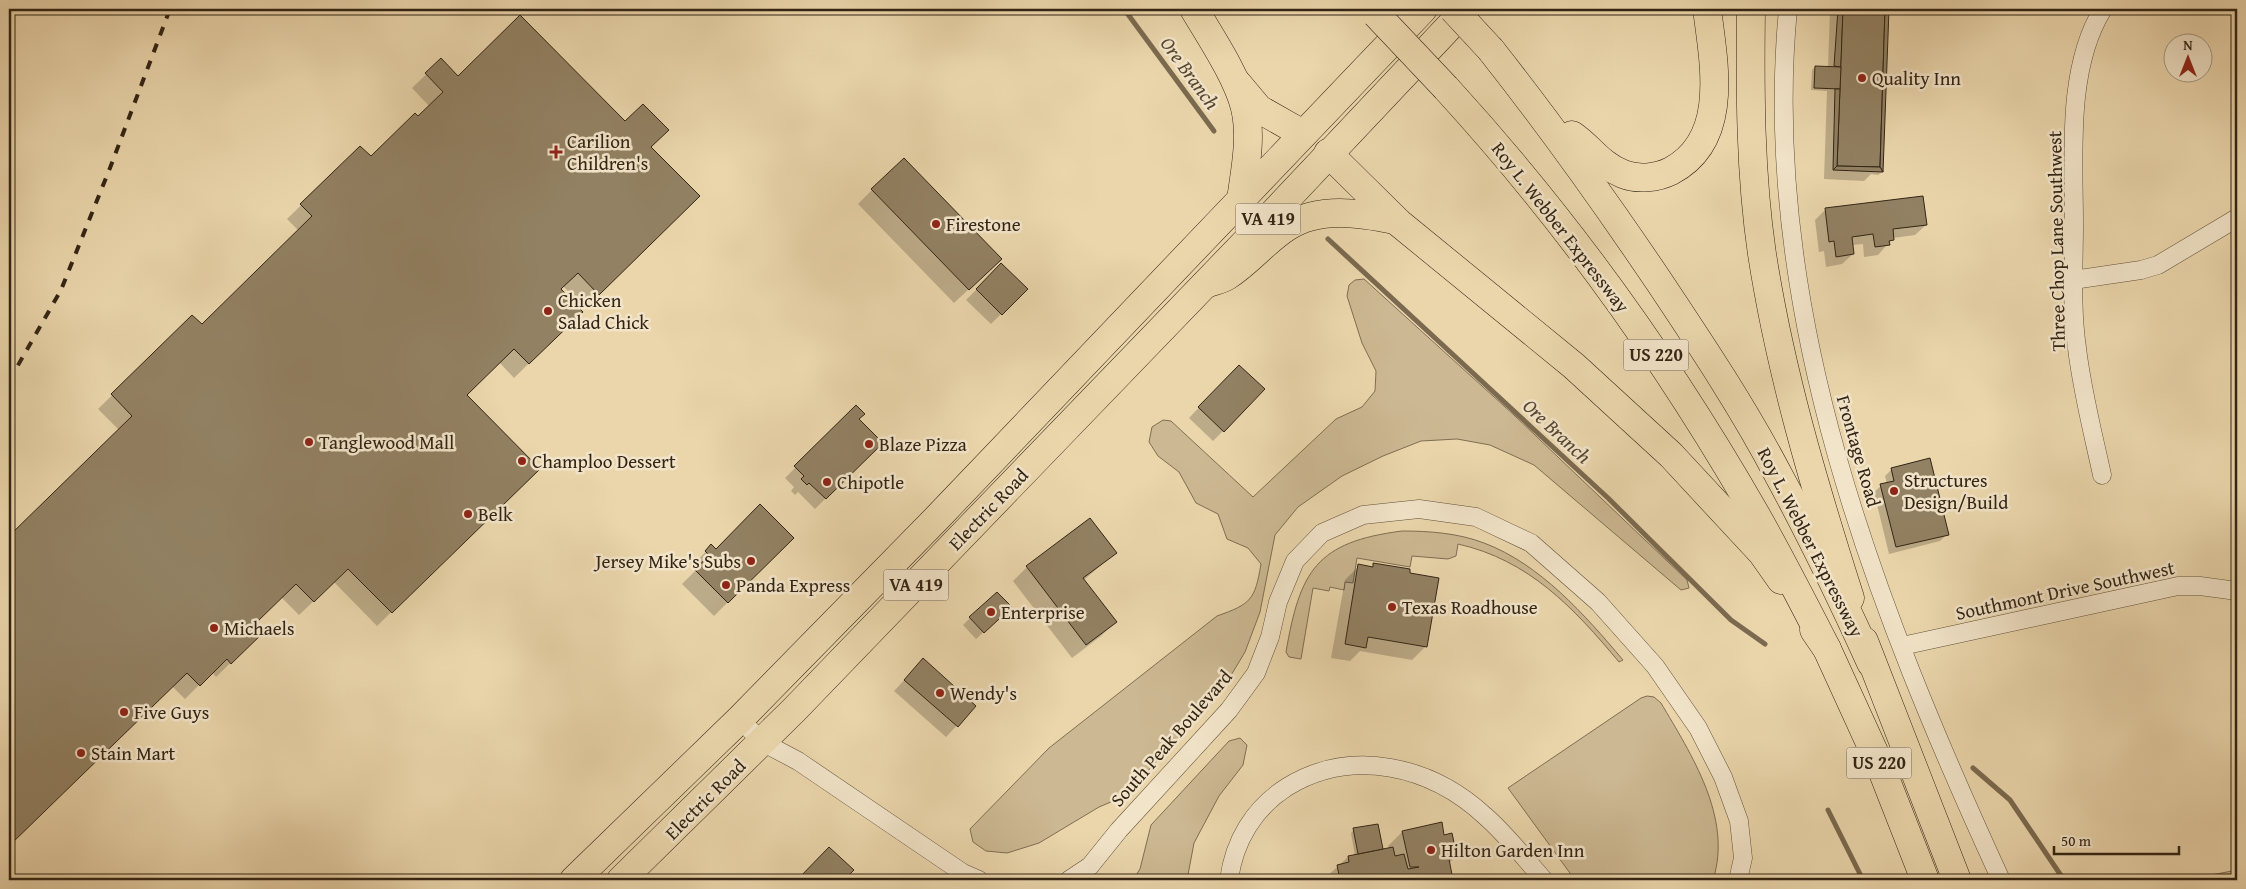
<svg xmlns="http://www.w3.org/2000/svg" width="2246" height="889" viewBox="0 0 2246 889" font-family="'Gentium Book Plus',serif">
<rect width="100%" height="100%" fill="#ebd6ac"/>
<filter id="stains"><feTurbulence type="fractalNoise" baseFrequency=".004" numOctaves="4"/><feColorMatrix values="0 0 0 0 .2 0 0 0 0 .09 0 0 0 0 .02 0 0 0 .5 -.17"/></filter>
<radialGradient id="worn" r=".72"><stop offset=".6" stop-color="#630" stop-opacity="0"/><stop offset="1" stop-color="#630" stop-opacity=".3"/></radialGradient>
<!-- green -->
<g fill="#ccb892" stroke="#7f6e53">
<path d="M1364,279L1515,416L1687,580L1689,588L1681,590L1534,465L1490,445L1457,439L1421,441L1383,456L1342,476L1298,507L1275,535L1260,612L1245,652L1224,687L1125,796L1099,807L1039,843L1007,853L986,851L973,842L970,829L1049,748L1217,616C1251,604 1255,600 1261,564L1248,548L1227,539L1218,514L1196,503L1179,472L1158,456L1149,442L1152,427L1163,420L1171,421L1253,497L1336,419L1362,407L1375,391L1376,371L1362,343L1347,296L1349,285L1355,280Z"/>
<path d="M1402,531C1429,531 1458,533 1484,543C1540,564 1585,615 1623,660L1619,662C1574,608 1529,560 1458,544L1456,556L1448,559L1412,556L1410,567L1357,558L1353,583L1345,582L1344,590L1330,587L1329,591L1313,588L1301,659L1289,657L1286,652C1300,571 1316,542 1402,531Z"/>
<path d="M1647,696L1654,697L1661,703C1691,754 1733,818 1713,880H1575L1508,788L1641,698Z"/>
<polygon points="1240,738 1247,745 1243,765 1219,796 1194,843 1187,880 1133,880 1140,869 1151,825 1229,741"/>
<polygon points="2237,870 2237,880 2186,880"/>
</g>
<!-- shadow -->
<g fill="#0003">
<polygon points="1830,9 1887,9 1882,172 1878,175 1871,174 1864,181 1824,179 1827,91 1811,90 1812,70 1815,67 1828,67"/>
<polygon points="441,60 458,77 649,148 698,196 584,308 563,286 559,290 581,312 514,378 499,362 466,395 538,469 377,626 334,582 299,615 281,597 255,623 263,631 216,677 212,672 185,699 172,686 9,845 9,538 119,430 98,409 192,317 202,326 299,231 287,219 360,147 371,158 430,107 412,88"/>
<polygon points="872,190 986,273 954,303 858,204"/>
<polygon points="1826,209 1926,225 1915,235 1893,238 1878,255 1864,257 1863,244 1852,245 1853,254 1842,264 1826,267 1824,251 1819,252 1815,220"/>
<polygon points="1001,265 1026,289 991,324 966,300"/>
<polygon points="1228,377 1223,431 1213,441 1189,418"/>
<polygon points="856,407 858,419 881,443 815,509 798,492 795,495 791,491 794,487 785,478"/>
<polygon points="1892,469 1947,534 1940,541 1889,554 1874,492 1881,486 1887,484 1885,476"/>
<polygon points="1090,520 1115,553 1084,580 1115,622 1101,636 1072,658 1013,581 1027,567"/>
<polygon points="792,538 714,616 682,584 696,570 692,566 711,546 716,551"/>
<polygon points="1374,565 1426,646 1412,660 1360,651 1350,661 1331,658 1345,580 1359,566 1371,568"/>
<polygon points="1003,614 976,639 963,625 970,618"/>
<polygon points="923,660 975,706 946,737 894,691"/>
<polygon points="1354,830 1382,850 1389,849 1388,846 1402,832 1443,836 1456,857 1448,864 1452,880 1323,880 1348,857 1355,856 1351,833"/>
</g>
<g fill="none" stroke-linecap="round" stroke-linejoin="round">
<!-- stream -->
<g stroke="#7b6a50" stroke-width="5">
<polyline points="1124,9 1214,131"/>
<polyline points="1328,239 1608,498 1731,620 1765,644"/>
<polyline points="1973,768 2010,800 2064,880"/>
<polyline points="1828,810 1863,880"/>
</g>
</g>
<!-- building -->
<g fill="#928163" stroke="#322414">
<polygon points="1838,9 1843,9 1841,67 1834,66"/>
<polygon points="1843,9 1885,9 1880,167 1837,166"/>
<polygon points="1885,9 1889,9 1883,172 1880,167"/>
<polygon points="520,15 625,121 643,104 669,130 651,147 700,196 599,295 578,273 561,289 583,312 529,364 514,349 467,395 540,469 392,613 348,569 314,602 296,584 257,622 265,631 231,664 227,659 200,686 187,673 9,846 9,536 132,416 111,394 192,315 202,324 312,216 300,204 360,146 371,156 415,113 418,116 443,92 425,73 441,58 458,76"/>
<polygon points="1815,66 1841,67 1840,89 1814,88"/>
<polygon points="1835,89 1840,89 1837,166 1833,170"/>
<polygon points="904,158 1002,259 969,290 871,189"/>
<polygon points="1837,166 1880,167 1883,172 1833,170"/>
<polygon points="1923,196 1927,225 1893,229 1894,240 1889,241 1890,245 1875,247 1873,234 1852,237 1854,254 1836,257 1834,241 1829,242 1825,208"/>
<polygon points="1001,263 1028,289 1002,315 976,289"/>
<polygon points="1239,365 1265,389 1224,432 1198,407"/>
<polygon points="856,405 865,414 859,419 883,443 826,499 809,483 807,485 801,479 804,476 794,466"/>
<polygon points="1930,458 1949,535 1896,547 1880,484 1894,481 1891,468"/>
<polygon points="760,504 794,538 728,603 695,570 709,555 705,551 711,544 716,549"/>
<polygon points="1090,518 1117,553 1083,578 1117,622 1086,645 1026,566"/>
<polygon points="1373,563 1410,569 1410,573 1439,578 1427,647 1368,637 1366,648 1345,644 1358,564 1373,567"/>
<polygon points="997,592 1012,607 984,633 969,617"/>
<polygon points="923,658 976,706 958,727 904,680"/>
<polygon points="1442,822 1444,835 1452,833 1457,857 1449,859 1453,880 1340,880 1337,865 1349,862 1348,856 1393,847 1395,856 1404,854 1408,869 1419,867 1410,867 1402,831"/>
<polygon points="1378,824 1383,849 1358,854 1353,828"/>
<polygon points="829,847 854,870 844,880 797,880"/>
</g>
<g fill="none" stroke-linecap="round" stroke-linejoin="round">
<defs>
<g id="minor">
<path d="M1788,9C1759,311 1877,610 2001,880"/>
<polyline points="2073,280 2141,270 2158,265 2237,218"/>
<path d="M2102,475C2093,433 2082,391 2077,348C2071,307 2074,265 2074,224C2074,156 2066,68 2103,9"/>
<polyline points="1902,646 2178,586 2200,586 2237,591"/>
<polyline points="740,719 762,742 798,761 963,873 979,880"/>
<polyline points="1069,880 1090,866 1119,830 1229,710 1256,673 1270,637 1278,602 1295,561 1322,533 1363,515 1419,509 1476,517 1531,543 1598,602 1655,666 1698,728 1723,777 1739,821 1743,858 1738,880"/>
<path d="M1229,880C1234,841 1254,808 1287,787C1352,747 1431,766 1485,816C1507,835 1525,859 1544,880"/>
</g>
<g id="primary">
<polyline points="574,880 740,719 937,518 1423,9"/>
<polyline points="621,880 794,710 1264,223 1466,9"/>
</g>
<g id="trunk">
<path d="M1751,9C1750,91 1750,173 1762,254C1780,371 1814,485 1850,598"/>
<polyline points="1328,153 1399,223 1574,366 1671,455 1762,553 1781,580"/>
<path d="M1206,284C1213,281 1221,280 1227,276C1249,262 1265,241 1287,227C1319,206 1360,213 1395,220"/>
<polyline points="1814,630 1827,649 1880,765 1925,880"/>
<polyline points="1864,641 1957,880"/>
</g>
<g id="motorway">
<path d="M1194,9C1210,36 1238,78 1245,108C1252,138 1245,170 1241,200"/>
<path d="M1491,50C1551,126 1606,203 1660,283C1702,346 1744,409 1779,476C1812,537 1842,599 1871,663"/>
<polyline points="1238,84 1259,109 1303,134"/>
<path d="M1446,88C1565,218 1669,363 1756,515C1781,559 1804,604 1827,649"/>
<path d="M1572,135C1592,149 1599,164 1623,174C1638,180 1657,178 1671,171C1730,140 1714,64 1707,9"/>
</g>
</defs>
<!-- minor casing -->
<use href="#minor" stroke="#60503a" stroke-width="19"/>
<!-- primary casing -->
<use href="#primary" stroke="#322414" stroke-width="29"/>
<!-- trunk casing -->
<use href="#trunk" stroke="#322414" stroke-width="29"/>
<!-- motorway casing -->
<use href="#motorway" stroke="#322414" stroke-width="29"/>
<!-- minor -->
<use href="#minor" stroke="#f2e4c9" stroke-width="18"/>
<!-- primary -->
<use href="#primary" stroke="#ebd6ac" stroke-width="28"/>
<!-- trunk -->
<use href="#trunk" stroke="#ebd6ac" stroke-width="28"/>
<!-- motorway -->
<use href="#motorway" stroke="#ebd6ac" stroke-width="28"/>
<!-- rail -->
<polyline stroke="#322414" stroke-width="4" stroke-dasharray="9 9" stroke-linecap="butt" points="9,381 61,290 110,168 170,9"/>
<defs>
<g id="motorway-bridge">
<polyline points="1453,9 1491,50"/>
<polyline points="1376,14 1446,88"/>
</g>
</defs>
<!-- motorway-bridge casing -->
<use href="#motorway-bridge" stroke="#322414" stroke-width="29" stroke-linecap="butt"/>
<!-- motorway-bridge -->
<use href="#motorway-bridge" stroke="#ebd6ac" stroke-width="28"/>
</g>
<!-- markers -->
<g fill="#8f2418" stroke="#f2e4c9" stroke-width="2">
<circle cx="1862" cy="78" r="5"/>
<path d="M553.5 144.5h5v5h5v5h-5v5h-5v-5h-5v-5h5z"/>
<circle cx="936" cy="224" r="5"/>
<circle cx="548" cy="311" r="5"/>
<circle cx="309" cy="442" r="5"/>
<circle cx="869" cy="444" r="5"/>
<circle cx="522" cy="461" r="5"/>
<circle cx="827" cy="482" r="5"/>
<circle cx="1894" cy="491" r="5"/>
<circle cx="468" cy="514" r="5"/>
<circle cx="751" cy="561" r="5"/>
<circle cx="726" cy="585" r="5"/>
<circle cx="1392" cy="607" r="5"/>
<circle cx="991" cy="612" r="5"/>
<circle cx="214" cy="628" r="5"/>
<circle cx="940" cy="693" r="5"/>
<circle cx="124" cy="712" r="5"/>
<circle cx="81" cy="753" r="5"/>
<circle cx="1431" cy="850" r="5"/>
</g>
<g text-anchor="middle" stroke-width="5" stroke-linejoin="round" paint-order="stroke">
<!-- shield labels -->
<g fill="#f2e4c9" stroke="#6c5e4a" stroke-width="1">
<rect x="1235.5" y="203.5" width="65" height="31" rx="4"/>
<rect x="1623.5" y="339.5" width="65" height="31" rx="4"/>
<rect x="883.5" y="569.5" width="65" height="31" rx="4"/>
<rect x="1846.5" y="747.5" width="65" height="31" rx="4"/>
</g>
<g font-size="18" font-weight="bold" fill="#322414">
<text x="1268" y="225">VA 419</text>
<text x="1656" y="361">US 220</text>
<text x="916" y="591">VA 419</text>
<text x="1879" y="769">US 220</text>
</g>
<!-- poi labels -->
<g font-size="19" fill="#322414" stroke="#f2e4c9" text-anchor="start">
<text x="1872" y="85">Quality Inn</text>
<text x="567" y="148">Carilion<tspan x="567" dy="22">Children's</tspan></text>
<text x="946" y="231">Firestone</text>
<text x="558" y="307">Chicken<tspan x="558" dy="22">Salad Chick</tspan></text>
<text x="319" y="449">Tanglewood Mall</text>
<text x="879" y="451">Blaze Pizza</text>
<text x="532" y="468">Champloo Dessert</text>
<text x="1904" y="487">Structures<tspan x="1904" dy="22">Design/Build</tspan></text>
<text x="837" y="489">Chipotle</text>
<text x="478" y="521">Belk</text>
<text x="741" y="568" text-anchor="end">Jersey Mike's Subs</text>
<text x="736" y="592">Panda Express</text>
<text x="1402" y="614">Texas Roadhouse</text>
<text x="1001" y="619">Enterprise</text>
<text x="224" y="635">Michaels</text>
<text x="950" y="700">Wendy's</text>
<text x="134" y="719">Five Guys</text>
<text x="91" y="760">Stain Mart</text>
<text x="1441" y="857">Hilton Garden Inn</text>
</g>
<!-- street labels -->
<g font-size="19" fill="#322414" stroke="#f2e4c9">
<text transform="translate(1561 227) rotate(52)" y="7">Roy L. Webber Expressway</text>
<text transform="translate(2056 241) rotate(-91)" y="7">Three Chop Lane Southwest</text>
<text transform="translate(1859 451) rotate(74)" y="7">Frontage Road</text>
<text transform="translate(988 509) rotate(-46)" y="7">Electric Road</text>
<text transform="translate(1811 542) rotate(63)" y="7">Roy L. Webber Expressway</text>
<text transform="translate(2065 590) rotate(-12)" y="7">Southmont Drive Southwest</text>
<text transform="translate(1171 738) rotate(-49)" y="7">South Peak Boulevard</text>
<text transform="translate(705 799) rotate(-45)" y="7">Electric Road</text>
</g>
<!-- water labels -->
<g font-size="20" font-style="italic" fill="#574732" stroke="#f2e4c9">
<text transform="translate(1190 73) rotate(54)" y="7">Ore Branch</text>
<text transform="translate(1557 431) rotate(43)" y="7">Ore Branch</text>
</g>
</g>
<!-- margin -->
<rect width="2246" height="889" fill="none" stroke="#ebd6ac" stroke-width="30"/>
<rect x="10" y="10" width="2226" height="869" fill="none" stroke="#322414" stroke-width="2.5"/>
<rect x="15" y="15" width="2216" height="859" fill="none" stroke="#322414"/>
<!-- north arrow -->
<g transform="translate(2188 58)"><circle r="24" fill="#f2e4c9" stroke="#a59781"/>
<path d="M0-4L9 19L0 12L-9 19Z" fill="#8f2418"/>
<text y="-8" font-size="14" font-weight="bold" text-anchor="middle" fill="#322414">N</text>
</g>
<!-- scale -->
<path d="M2054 846v8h125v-8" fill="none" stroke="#322414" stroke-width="2.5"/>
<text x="2061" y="846" font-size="15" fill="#322414" stroke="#f2e4c9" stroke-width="4" paint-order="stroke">50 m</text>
<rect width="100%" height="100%" filter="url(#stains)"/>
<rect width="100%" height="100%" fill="url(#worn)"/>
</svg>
